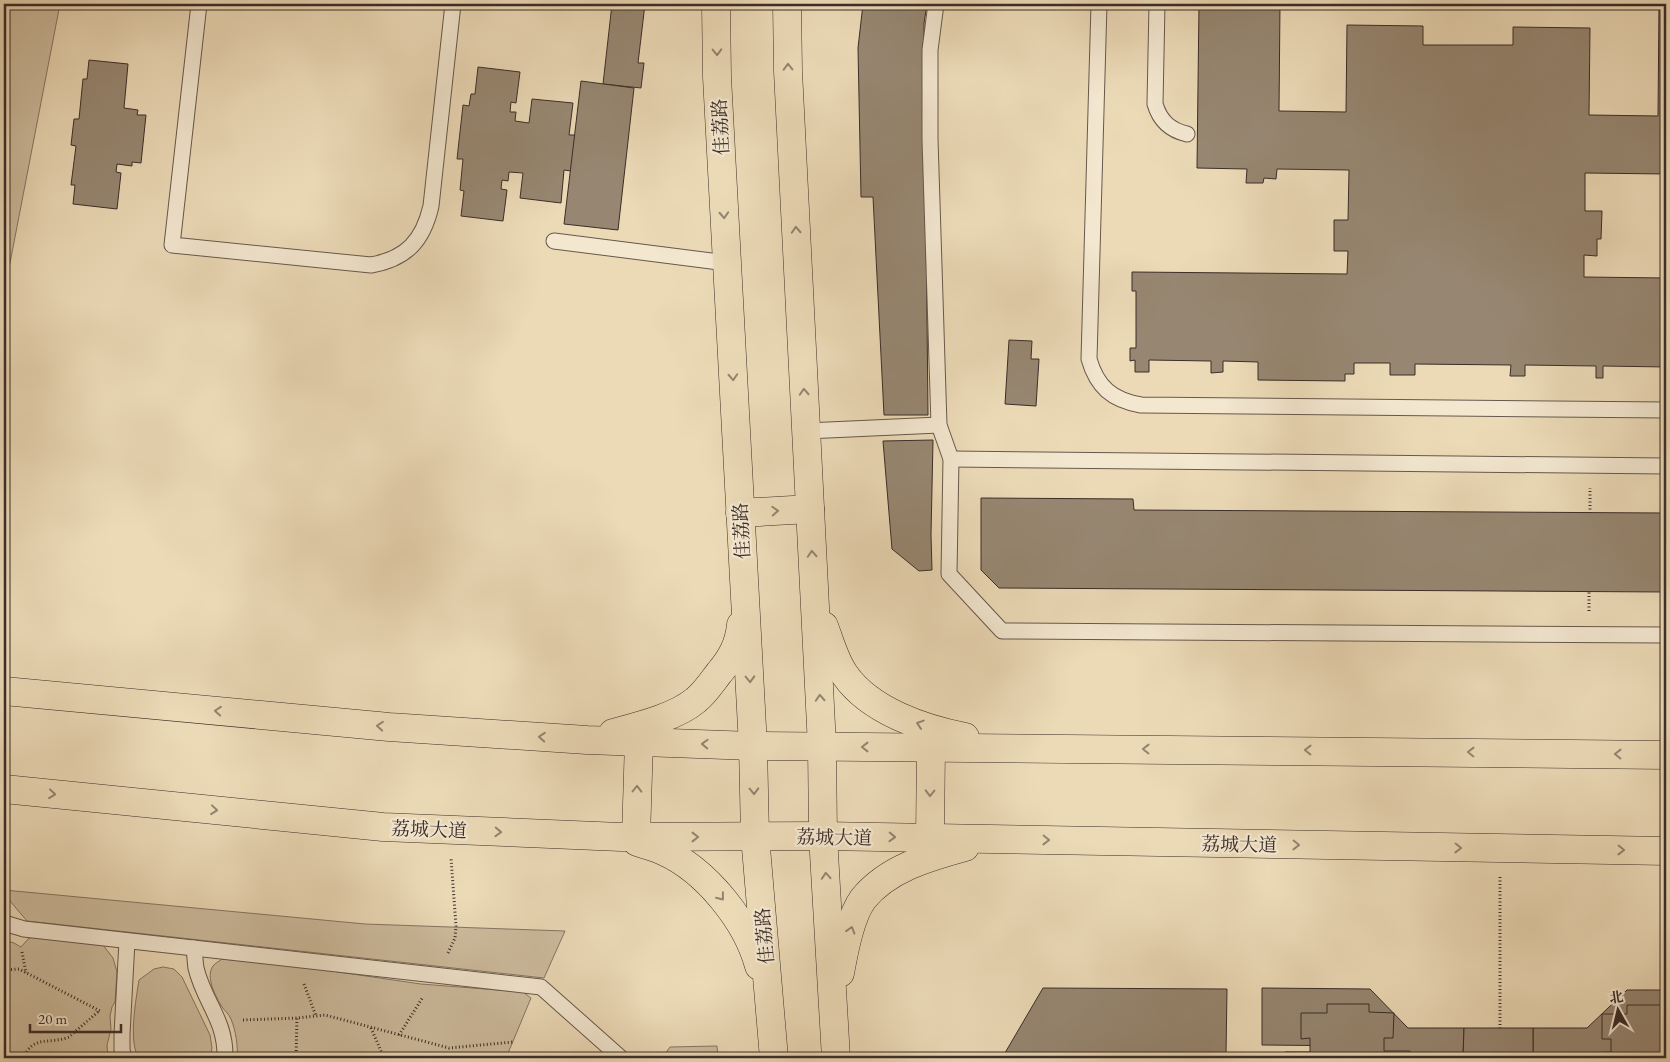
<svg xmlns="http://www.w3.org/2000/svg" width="1670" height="1062" viewBox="0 0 1670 1062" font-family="'EB Garamond','Noto Serif SC',serif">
<rect width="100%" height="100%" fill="#ecdab7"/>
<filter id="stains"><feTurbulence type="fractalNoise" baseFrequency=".004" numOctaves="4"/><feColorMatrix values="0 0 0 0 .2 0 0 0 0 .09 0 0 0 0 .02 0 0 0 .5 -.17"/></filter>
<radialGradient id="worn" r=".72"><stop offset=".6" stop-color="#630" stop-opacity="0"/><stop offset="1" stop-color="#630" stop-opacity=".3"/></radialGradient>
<!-- green -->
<g fill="#cebd9f" stroke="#847564">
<polygon points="4,4 60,4 4,294"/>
<polygon points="4,890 365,924 565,931 544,978 27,921 4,894"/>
<polygon points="36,937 103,945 113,958 117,972 115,1002 112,1007 110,1016 111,1029 107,1045 108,1058 4,1058 4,940 14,943 21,947 29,938"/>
<path d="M222,959L297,966L421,984L523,992L531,998L506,1058H237C238,1045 236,1032 231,1019C229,1014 225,1011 222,1007C216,997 205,977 213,966C215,963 220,961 222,959Z"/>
<path d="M163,967L174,969L182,977L210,1035L212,1048L210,1058H139C128,1043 136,999 139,980L154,969Z"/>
<polygon points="717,1046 718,1058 662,1058 670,1047"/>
</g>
<!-- building -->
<g fill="#978772" stroke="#3b2d28">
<polygon points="612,4 645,4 638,63 644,63 641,88 603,84"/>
<polygon points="863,4 927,4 924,23 928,415 884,415 873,197 861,197 858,48"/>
<polygon points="1199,4 1280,4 1279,111 1346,112 1347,25 1423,26 1423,45 1513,45 1513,27 1590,28 1589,115 1658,116 1659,4 1666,4 1666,174 1585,173 1585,211 1602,211 1601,239 1597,239 1597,256 1584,255 1584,277 1666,278 1666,367 1603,366 1603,378 1596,378 1596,366 1525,365 1525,376 1510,376 1511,365 1415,364 1415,375 1390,375 1390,363 1354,363 1354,374 1345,374 1345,381 1258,380 1258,362 1223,361 1223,372 1211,373 1211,361 1149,360 1149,372 1135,372 1135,360 1130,361 1130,348 1136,348 1136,291 1132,291 1132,272 1347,274 1348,251 1334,251 1334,220 1348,220 1349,170 1277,169 1276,179 1264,178 1263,183 1246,183 1247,169 1197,168"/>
<polygon points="89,60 128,64 124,108 138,110 137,115 146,115 141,163 132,162 132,166 117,164 116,172 121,173 117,209 73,204 75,185 71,185 76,146 71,145 74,119 79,119 83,79 87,79"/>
<polygon points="478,67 520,72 516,103 511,102 510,112 516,112 515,121 529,123 532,99 573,103 569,135 575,135 571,171 564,170 561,203 520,198 523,173 509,172 508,181 502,180 501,189 507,190 503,221 461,216 464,191 460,190 463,159 457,159 463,105 469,106 471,94 475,94"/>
<polygon points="581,81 634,88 618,230 564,224"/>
<polygon points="1009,340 1032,341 1031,359 1039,359 1036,406 1005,404"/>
<polygon points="933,440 931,535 932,570 919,571 892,549 883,441"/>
<polygon points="981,498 1133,499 1134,510 1666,513 1666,592 999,588 981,570"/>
<polygon points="1043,988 1227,989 1226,1054 1081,1054 1078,1058 1002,1058"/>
<polygon points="1262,988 1370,989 1408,1028 1464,1028 1463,1058 1378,1058 1368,1046 1262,1045"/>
<polygon points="1627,990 1666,990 1666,1049 1627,1049 1619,1058 1533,1058 1533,1028 1587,1028"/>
<polygon points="1327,1004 1369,1004 1369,1012 1394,1013 1393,1038 1384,1038 1384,1051 1410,1051 1410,1058 1285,1058 1285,1052 1310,1052 1310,1038 1301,1039 1301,1013 1327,1013"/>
<polygon points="1627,1005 1666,1005 1666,1058 1585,1058 1585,1053 1611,1052 1611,1039 1602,1039 1602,1014 1627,1014"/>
<polygon points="1464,1028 1533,1028 1533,1058 1463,1058"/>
</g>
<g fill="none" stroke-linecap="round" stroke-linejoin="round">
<defs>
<g id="service">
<path d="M199,4L172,245L371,265C406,259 423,241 431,206L453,4"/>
<polyline points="936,4 930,50 930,139 939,425 951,459 949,574 1002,631 1666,635"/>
<path d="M1099,4L1089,359C1097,387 1112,400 1141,405L1666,410"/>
<path d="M1157,4L1155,104C1160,121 1170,130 1187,134"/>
<polyline points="554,241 727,263"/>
<polyline points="806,431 939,425"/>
<polyline points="951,459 1666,466"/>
<polyline points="4,923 24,929 541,987 621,1058"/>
<path d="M194,948C195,955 195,962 196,968C204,1002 226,1020 225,1058"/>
<polyline points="124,1058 122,1050 122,1034 127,941"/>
</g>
<g id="primary">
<polyline points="716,4 717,77 753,746 755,836 774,1058"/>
<polyline points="787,4 788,71 822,746 823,836 836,1058"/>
<polyline points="740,513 810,509"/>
<path d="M824,626C830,642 835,661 845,675C870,711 924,729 965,737"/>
<polyline points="4,691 389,727 587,740 753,746 1666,755"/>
<path d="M613,733C639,726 676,717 696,700C705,693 712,682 719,673C732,658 739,644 741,625"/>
<polyline points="4,789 383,827 621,837 823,836 1666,851"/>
<polyline points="636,837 639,741"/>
<polyline points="930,838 931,747"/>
<path d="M637,842C645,845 655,847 663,851C706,870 747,921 759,966"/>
<path d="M840,973C844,952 850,917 863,899C888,868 929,857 965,847"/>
</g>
</defs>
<!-- service casing -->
<use href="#service" stroke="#67584c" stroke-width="17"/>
<!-- primary casing -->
<use href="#primary" stroke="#3b2d28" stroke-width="29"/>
<!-- path -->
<g stroke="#3b2d28" stroke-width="3" stroke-dasharray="1 2.5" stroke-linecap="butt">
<polyline points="1590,513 1590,488"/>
<polyline points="1589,611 1589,591"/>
<polyline points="1500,877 1500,1028"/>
<polyline points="22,952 26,973"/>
<polyline points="448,953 455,938 456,926 451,858"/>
<polyline points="4,970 19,969 100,1011"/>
<polyline points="304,984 316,1016"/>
<polyline points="243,1020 297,1018 325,1015 449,1048 513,1042"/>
<polyline points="371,1028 384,1058"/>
<polyline points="399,1035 423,997"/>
<path d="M23,1058C34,1034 50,1045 69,1037L99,1011"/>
<polyline points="296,1058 297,1018"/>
</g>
<!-- service -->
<use href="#service" stroke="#f3e7d0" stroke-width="15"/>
<!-- primary -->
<use href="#primary" stroke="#ecdab7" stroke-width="28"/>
</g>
<!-- one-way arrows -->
<defs><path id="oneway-chevron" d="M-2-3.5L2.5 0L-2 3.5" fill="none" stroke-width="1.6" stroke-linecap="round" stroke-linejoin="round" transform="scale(1.25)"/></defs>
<g stroke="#948470">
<use href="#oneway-chevron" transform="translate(717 52) rotate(89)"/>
<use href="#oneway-chevron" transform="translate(788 67) rotate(-91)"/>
<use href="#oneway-chevron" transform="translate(724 215) rotate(87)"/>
<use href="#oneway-chevron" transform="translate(796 230) rotate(-93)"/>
<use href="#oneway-chevron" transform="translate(733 377) rotate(87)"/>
<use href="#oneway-chevron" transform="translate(804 392) rotate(-93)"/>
<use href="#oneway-chevron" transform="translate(775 511) rotate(-3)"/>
<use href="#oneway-chevron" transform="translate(812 554) rotate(-93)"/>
<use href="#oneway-chevron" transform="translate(750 679) rotate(88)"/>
<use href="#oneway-chevron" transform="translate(820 698) rotate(-93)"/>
<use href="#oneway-chevron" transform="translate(218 711) rotate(-175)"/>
<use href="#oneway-chevron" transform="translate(920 724) rotate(-162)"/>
<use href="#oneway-chevron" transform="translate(380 726) rotate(-175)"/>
<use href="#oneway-chevron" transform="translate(542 737) rotate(-176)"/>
<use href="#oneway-chevron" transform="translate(705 744) rotate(-178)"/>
<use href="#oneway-chevron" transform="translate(865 747) rotate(-180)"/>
<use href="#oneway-chevron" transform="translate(1146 749) rotate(-179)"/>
<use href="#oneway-chevron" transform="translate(1308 750) rotate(-179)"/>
<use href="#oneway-chevron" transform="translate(1471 752) rotate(-179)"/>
<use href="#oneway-chevron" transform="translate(1618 754) rotate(-179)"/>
<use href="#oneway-chevron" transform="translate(637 789) rotate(-89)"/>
<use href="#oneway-chevron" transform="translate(754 791) rotate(89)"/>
<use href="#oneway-chevron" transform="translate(930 793) rotate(91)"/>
<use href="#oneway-chevron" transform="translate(52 794) rotate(6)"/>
<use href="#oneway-chevron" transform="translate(214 810) rotate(6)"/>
<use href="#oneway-chevron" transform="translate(498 832) rotate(2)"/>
<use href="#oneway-chevron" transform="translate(695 837)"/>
<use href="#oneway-chevron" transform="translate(892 837) rotate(2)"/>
<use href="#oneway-chevron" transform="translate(1046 840) rotate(1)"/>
<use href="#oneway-chevron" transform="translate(1296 845) rotate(1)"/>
<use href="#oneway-chevron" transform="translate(1458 848) rotate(1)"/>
<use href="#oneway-chevron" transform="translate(1621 850) rotate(1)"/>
<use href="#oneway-chevron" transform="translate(826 876) rotate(-94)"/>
<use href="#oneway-chevron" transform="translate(721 897) rotate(52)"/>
<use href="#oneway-chevron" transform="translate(851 930) rotate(-73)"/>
</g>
<g text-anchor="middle" stroke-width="4.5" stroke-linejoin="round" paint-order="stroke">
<!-- street labels -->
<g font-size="19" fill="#3b2d28" stroke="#f3e7d0">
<text transform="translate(720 127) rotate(-93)" y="7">佳荔路</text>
<text transform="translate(741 531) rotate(-93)" y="7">佳荔路</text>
<text transform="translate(429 829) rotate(2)" y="7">荔城大道</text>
<text transform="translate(834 837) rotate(1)" y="7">荔城大道</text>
<text transform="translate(1239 844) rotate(1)" y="7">荔城大道</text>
<text transform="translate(764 936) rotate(-95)" y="7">佳荔路</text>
</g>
</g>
<!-- margin -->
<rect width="1670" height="1062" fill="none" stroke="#ecdab7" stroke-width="20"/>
<rect x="5" y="5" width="1660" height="1052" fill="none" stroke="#3b2d28" stroke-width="2.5"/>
<rect x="10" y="10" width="1650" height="1042" fill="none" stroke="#3b2d28"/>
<!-- north arrow -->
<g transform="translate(1618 1010) rotate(352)" stroke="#f3e7d0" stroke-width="4" paint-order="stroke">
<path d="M0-4L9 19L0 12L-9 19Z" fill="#3b2d28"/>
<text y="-8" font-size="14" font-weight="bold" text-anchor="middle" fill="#3b2d28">北</text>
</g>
<!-- scale -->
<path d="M30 1024v8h91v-8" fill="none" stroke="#3b2d28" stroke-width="2.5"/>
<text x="38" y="1024" font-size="15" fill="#3b2d28" stroke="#f3e7d0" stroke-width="4" paint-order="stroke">20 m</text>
<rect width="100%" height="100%" filter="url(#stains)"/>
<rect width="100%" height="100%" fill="url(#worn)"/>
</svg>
